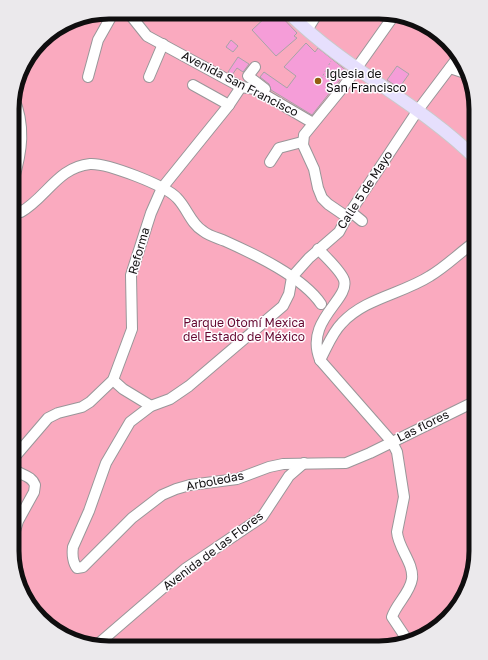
<svg xmlns="http://www.w3.org/2000/svg" width="488" height="660" viewBox="0 0 488 660" font-family="'Golos Text',sans-serif">
<rect width="100%" height="100%" fill="#f1eff2"/>
<!-- green -->
<polygon fill="#faaabf" points="392,13 433,28 466,66 476,109 476,558 460,605 422,638 379,648 97,647 55,632 22,594 12,551 13,96 25,61 45,36 78,17"/>
<!-- building -->
<g fill="#f59dd8" stroke="#a7a4a6">
<polygon points="279,14 297,33 294,36 297,38 276,56 252,30 268,15"/>
<polygon points="231,40 238,46 233,52 226,47"/>
<polygon points="306,43 315,52 318,48 347,71 312,115 271,90 269,84 260,77 264,72 287,88 296,76 284,67"/>
<polygon points="238,57 249,64 243,72 237,68 232,75 228,72"/>
<polygon points="397,66 409,74 399,88 387,80"/>
</g>
<g fill="none" stroke-linecap="round" stroke-linejoin="round">
<defs>
<g id="minor">
<polyline points="131,16 147,36 241,87 255,89 313,123"/>
<polyline points="307,30 317,14"/>
<path d="M458,57L418,110L347,217L339,232L309,258L292,277L289,294L283,306L189,386L170,399L151,406L130,422L106,463L89,511L73,547C72,554 73,563 77,568L83,567L132,518L162,495L176,489L190,485L237,479L269,467L283,464L346,463L370,453L476,401"/>
<polyline points="255,67 248,76 265,89"/>
<polyline points="450,68 468,74"/>
<polyline points="88,77 98,40 111,17"/>
<polyline points="149,77 163,44"/>
<polyline points="193,85 229,105"/>
<polyline points="270,162 279,148 302,142"/>
<path d="M13,182C22,151 26,126 13,96"/>
<path d="M13,205L21,212C46,198 58,167 90,164C107,163 165,185 177,198C187,208 191,224 203,231C209,236 218,238 225,241C254,254 303,277 321,304"/>
<polyline points="351,212 362,221"/>
<polyline points="347,217 328,204 322,198 318,188 314,169 303,145 304,135 344,86 395,14"/>
<path d="M318,249C325,256 341,271 344,280C350,300 304,320 320,360L392,442L397,452L404,497L397,532C398,548 414,563 412,579C410,593 396,604 392,617L408,641"/>
<path d="M320,360C327,347 332,333 342,323C365,298 402,294 430,276C447,266 460,252 476,241"/>
<polyline points="113,380 123,389 151,406"/>
<polyline points="12,460 48,418 58,413 82,407 90,402 113,380 132,329 131,275 151,213 162,188 229,105 241,87"/>
<path d="M12,541L18,521L34,492L35,485C31,474 19,476 12,467"/>
<polyline points="98,644 185,569 262,517 289,476 304,463"/>
</g>
<path id="major" d="M290,14C346,70 420,103 476,159"/>
</defs>
<!-- minor casing -->
<use href="#minor" stroke="#999699" stroke-width="12"/>
<!-- major casing -->
<use href="#major" stroke="#cacaca" stroke-width="14"/>
<!-- path -->
<g stroke="#aaa8aa" stroke-width="1" stroke-dasharray="2 2" stroke-linecap="butt">
<polyline points="325,76 334,85"/>
<polyline points="321,79 331,61"/>
</g>
<!-- minor -->
<use href="#minor" stroke="#fff" stroke-width="10"/>
<!-- major -->
<use href="#major" stroke="#e6dffd" stroke-width="12"/>
</g>
<!-- markers -->
<circle fill="#925e11" stroke="#fefcff" stroke-width="1.5" cx="318" cy="81" r="4"/>
<g text-anchor="middle" stroke-width="3" stroke-linejoin="round" paint-order="stroke">
<!-- poi labels -->
<g font-size="12" fill="#0f0e0f" stroke="#fefcff" text-anchor="start">
<text x="326" y="78">Iglesia de<tspan x="326" dy="14">San Francisco</tspan></text>
</g>
<!-- street labels -->
<g font-size="12" fill="#0f0e0f" stroke="#fefcff">
<text transform="translate(240 84) rotate(27)" y="4">Avenida San Francisco</text>
<text transform="translate(365 190) rotate(-57)" y="4">Calle 5 de Mayo</text>
<text transform="translate(139 251) rotate(-74)" y="4">Reforma</text>
<text transform="translate(423 426) rotate(-26)" y="4">Las flores</text>
<text transform="translate(215 481) rotate(-11)" y="4">Arboledas</text>
<text transform="translate(213 551) rotate(-37)" y="4">Avenida de las Flores</text>
</g>
<!-- park labels -->
<g font-size="12" fill="#64062f" stroke="#fefcff">
<text x="244" y="327">Parque Otomí Mexica<tspan x="244" dy="14">del Estado de México</tspan></text>
</g>
</g>
<!-- crop -->
<path d="M0 0H488V660H0ZM109 19H379A90 90 0 0 1 469 109V551A90 90 0 0 1 379 641H109A90 90 0 0 1 19 551V109A90 90 0 0 1 109 19Z" fill="#ebe9ec" fill-rule="evenodd"/>
<path fill="none" stroke="#0f0e0f" stroke-width="5" d="M109 19H379A90 90 0 0 1 469 109V551A90 90 0 0 1 379 641H109A90 90 0 0 1 19 551V109A90 90 0 0 1 109 19Z"/>
</svg>
